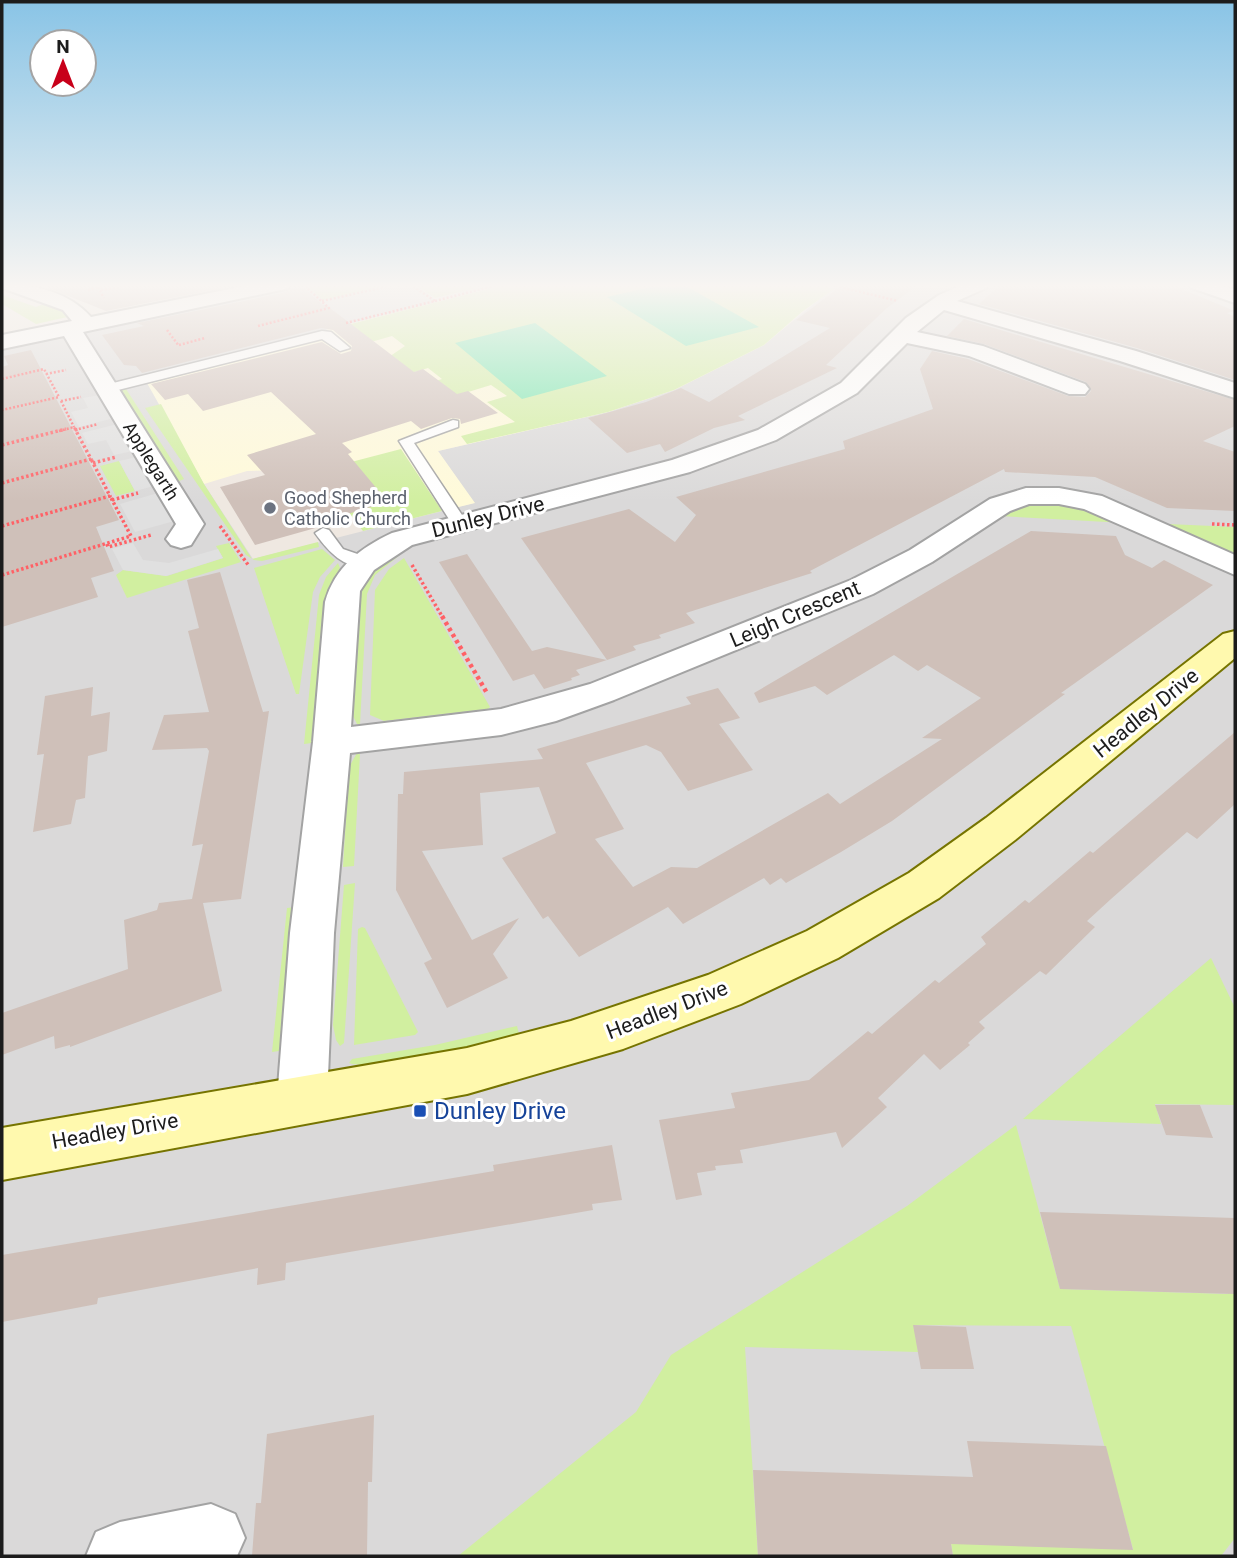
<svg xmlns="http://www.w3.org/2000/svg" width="1237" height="1558" viewBox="0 0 1237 1558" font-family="Roboto,sans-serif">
<rect width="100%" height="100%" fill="#efe8e1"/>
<!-- residential -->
<polygon fill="#dad9d9" points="286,284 414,284 438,302 144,376 204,484 253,559 474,503 438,451 608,412 674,390 764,345 833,288 816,284 1235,284 1235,1556 2,1556 2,344"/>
<!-- education -->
<polygon fill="#fffad9" points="508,284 816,284 834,289 803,311 764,345 674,390 608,412 438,451 475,503 442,511 401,450 326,469 247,471 204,484 143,376"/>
<!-- grass -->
<g fill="#d1efa0">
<polygon points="327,284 394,284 323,300 309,288"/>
<polygon points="414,284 493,284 435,298"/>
<polygon points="508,284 816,284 834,289 803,311 764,345 674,390 608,412 467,444 461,436 515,422 487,402 507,396 491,385 442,400 423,385 442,379 428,368 398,377 380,363 405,346 392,336 371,342 347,325"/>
<polygon points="2,295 36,307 49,302 65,309 72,316 36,324 2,304"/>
<polygon points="126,389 184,479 177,482 119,391"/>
<polygon points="161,404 204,484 252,559 318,542 319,547 262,561 254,560 246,555 145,408"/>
<polygon points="401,449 442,511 363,531 349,513 388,501 380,492 356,499 332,467"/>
<polygon points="119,461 135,491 116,496 100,466"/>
<polygon points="1071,503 1125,523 999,516 1025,504"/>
<polygon points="1168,524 1235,527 1235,555"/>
<polygon points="229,543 241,562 127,598 116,575 123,570 167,576 223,558 216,546"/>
<polygon points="322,549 335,560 320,577 313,592 299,694 296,694 254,568"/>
<polygon points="397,551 401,554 375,575 367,594 360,724 357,724 353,716 362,585 369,574"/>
<polygon points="404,558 490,707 488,709 384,721 370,715 375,590 389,569"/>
<polygon points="338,563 340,568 326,598 312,743 304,744 319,595 326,577"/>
<polygon points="357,753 360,754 354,866 343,867 349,767"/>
<polygon points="355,883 344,1043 340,1046 336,1040 333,1025 344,885"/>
<polygon points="295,907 283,1036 279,1051 272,1052 287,908"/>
<polygon points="362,927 365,928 418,1032 415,1035 354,1045 358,929"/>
<polygon points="1211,958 1235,1008 1235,1105 1155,1104 1161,1124 1023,1119"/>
<path d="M517,1026L519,1034C486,1043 378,1073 349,1063L352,1059L435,1045Z"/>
<polygon points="1016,1125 1060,1289 1228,1294 1218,1266 1235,1266 1235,1538 1221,1556 953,1556 951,1543 1133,1549 1071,1326 914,1325 918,1352 745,1347 758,1556 458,1556 636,1412 671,1355 907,1206"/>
</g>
<!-- pitch -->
<g fill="#76e7ad">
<polygon points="664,284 682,284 759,327 686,346 607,297"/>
<polygon points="535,323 607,376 522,399 455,343"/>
</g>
<!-- parking -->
<g fill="#e0e0e0">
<polygon points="100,395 114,418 79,427 71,412 88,408 83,398"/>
<polygon points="118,424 133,451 114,455 106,440 88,444 82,433"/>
<polygon points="137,457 154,486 135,491 119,461"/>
<polygon points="158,493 174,521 135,532 120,504"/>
<polygon points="133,543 143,560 169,563 218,549 223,558 166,576 123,570 112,549"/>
</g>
<!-- building -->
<g fill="#cfc0b9">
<polygon points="47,284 243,284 106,311 46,287"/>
<polygon points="294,284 299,284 323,305 326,305 414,372 423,369 457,394 468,391 498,413 461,424 460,419 452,418 421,429 411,421 342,443 352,452 348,454 388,502 317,523 319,527 255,545 220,487 265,475 247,455 316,434 271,392 203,411 188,394 165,400 151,384 322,342 341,354 351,351 352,346 333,330 321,328 142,373 136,366 124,365 102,335 144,326 137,323 282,293 290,290"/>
<polygon points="844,284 919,284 887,308 826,365 837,368 738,416 745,420 714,428 665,452 660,444 627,453 588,418 646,402 681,388 709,402 830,328 796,320"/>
<polygon points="1001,284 1169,284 1235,311 1227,313 1235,317 1235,380 1137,348 979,304"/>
<polygon points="964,319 1235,400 1235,426 1203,441 1235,452 1235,511 1167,508 1095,477 1005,472 1004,469 810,571 812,573 686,613 695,623 659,635 661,638 633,646 636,650 607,660 521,538 629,509 675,542 696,515 676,497 845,449 843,441 933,409 920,369 932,351 968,359 1068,396 1085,397 1091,391 1086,382 984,344 947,336"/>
<polygon points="31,350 119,520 96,527 114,571 91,578 98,597 2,627 2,367 8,365 4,356"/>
<polygon points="1031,531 1116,536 1125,555 1152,568 1164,560 1213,585 1061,693 1065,694 892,821 841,852 786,883 781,878 770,885 764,878 683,924 668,907 579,957 548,916 543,919 502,858 556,833 539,787 480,793 483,845 422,851 472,940 519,918 493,954 508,978 447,1008 424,963 432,959 396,890 398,794 403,794 404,772 543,759 537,749 691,704 686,697 718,688 740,718 719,724 753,770 688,791 661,752 646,745 586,763 624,829 595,839 633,887 671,867 697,868 828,793 840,804 942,739 922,738 981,698 927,665 918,671 894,655 827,695 815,686 759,703 754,693"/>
<polygon points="467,554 532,651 547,647 607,660 576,670 580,675 571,678 572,680 544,689 534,674 513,681 439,562"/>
<polygon points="220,572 263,712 269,711 241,899 203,903 222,991 70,1047 70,1045 55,1049 54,1036 2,1055 2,1013 128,969 124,920 157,910 159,903 192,899 203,844 192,846 209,751 207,748 152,750 164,715 209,712 188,631 199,628 187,580"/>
<polygon points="93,687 91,716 110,712 107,751 88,756 85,798 76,800 71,824 33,832 44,754 37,755 45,696"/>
<polygon points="1235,732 1235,804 1197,839 1187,832 1111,899 1087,921 1095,927 1046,975 1040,971 979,1022 985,1028 968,1043 970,1045 940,1070 924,1054 878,1098 887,1107 842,1148 836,1132 740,1150 743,1163 715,1166 716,1170 697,1173 702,1195 676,1200 659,1120 735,1108 731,1093 809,1080 868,1031 872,1034 935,980 939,983 986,944 981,937 1025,900 1029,903 1090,851 1093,853"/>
<polygon points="1155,1105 1200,1105 1213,1138 1166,1135"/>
<polygon points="612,1145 622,1200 592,1204 593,1210 286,1263 285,1280 257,1285 258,1268 98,1298 97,1304 2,1322 2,1255 494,1171 493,1165"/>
<polygon points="1040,1212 1235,1218 1235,1294 1060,1289"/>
<polygon points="913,1325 966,1327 974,1369 921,1369"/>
<polygon points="374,1415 372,1482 368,1482 367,1556 252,1556 256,1503 261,1503 267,1434"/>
<polygon points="967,1441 1106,1446 1133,1550 951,1544 953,1556 758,1556 753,1470 973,1477"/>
</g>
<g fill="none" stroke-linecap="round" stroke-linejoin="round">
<defs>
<g id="lane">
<polygon points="322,331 331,332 350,348 340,351 322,339 106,393 100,389 101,386"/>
<polygon points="453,420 458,421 458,427 414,443 468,524 460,529 454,527 399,441"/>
<path d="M323,528L329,530L343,549L369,558L371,562L369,566C345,571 327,550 315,533Z"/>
</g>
<g id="street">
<path d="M2,284C34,284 69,292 91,317L254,284H291L288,288L281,290L83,332L204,524L191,545L181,548L171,545L166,539L176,524L64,336L2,349V335L72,321L63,310L2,288Z"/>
<path d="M964,284H989L986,288L957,301L1136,351L1235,383V398L1120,361L944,310L917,332L983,346L1085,384L1089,389L1085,394H1069L969,356L907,343L857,393L776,440L690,472L412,545L374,570L360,591L351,727L501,709L590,684L851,580L910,550L990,499L1026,488H1059L1102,496L1235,555V575L1084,509L1059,504H1029L1010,511L932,562L873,594L614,700L556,721L501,735L350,753L334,933L327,1100L320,1117L302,1124L284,1117L277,1100L290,933L313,742L325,602C335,567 360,548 392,533L672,460L758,430L841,383L906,318L939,295Z"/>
<polygon points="1189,284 1217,284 1235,290 1235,303 1192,288"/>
<polygon points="211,1504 235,1514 245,1538 237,1556 86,1556 96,1532 120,1522"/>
</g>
<polygon id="secondary" points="1235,631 1235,658 1015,840 939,898 838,958 741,1004 623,1049 467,1094 2,1180 2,1128 467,1048 571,1021 708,975 807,931 909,873 986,818 1223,634"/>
</defs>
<!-- lane casing -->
<use href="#lane" stroke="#a3a3a3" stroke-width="3"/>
<!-- street casing -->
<use href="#street" stroke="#a3a3a3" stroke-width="4"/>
<!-- secondary casing -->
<use href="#secondary" stroke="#767400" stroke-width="4"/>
<!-- path-far2 -->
<g stroke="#ff6166" stroke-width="2.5" stroke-dasharray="2 2" stroke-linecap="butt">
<polyline points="828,284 898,301"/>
<polyline points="98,287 104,298"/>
<polyline points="306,287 323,284"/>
<polyline points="88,290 107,284"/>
<polyline points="101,290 136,284"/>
<polyline points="322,301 398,284"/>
<polyline points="435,301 501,284"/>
<polyline points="346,323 435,301 410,284"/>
<polyline points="258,326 329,308 307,288"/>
<polyline points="167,330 179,346"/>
<polyline points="179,345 205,338"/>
<polyline points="46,374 66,370"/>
<polyline points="2,379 44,369 59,397 2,410"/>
<polyline points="61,401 81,397"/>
<polyline points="61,401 74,427"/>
<polyline points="75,430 98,424"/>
<polyline points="59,431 74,427 76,431"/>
</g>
<!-- path-far1 -->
<g stroke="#ff6166" stroke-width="3.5" stroke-dasharray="2.5 2.5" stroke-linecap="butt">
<polyline points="75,430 79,429"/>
<polyline points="2,445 66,429"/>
<polyline points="93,463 116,457"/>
<polyline points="2,483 91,459 75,429"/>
<polyline points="112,500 138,493"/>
<polyline points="1212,524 1235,525"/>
<polyline points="2,526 110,496 91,459"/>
<polyline points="220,526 249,566"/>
<polyline points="107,544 108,547 151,535"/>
<polyline points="412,565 443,618"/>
<polyline points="2,575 131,536 110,496"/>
</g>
<!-- path -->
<polyline stroke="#ff6166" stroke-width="4.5" stroke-dasharray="3.5 3.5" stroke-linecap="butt" points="442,616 487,693"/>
<!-- lane -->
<use href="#lane" fill="#fff" fill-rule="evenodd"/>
<!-- street -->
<use href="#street" fill="#fff" fill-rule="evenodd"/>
<!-- secondary -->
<use href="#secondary" fill="#fff9ae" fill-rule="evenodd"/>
</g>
<!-- sky -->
<linearGradient id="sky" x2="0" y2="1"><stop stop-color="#89c4e6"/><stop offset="0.57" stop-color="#f8f5f2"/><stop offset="1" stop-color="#f8f5f2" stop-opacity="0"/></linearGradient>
<rect width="1237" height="502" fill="url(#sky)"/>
<!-- markers -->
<circle fill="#6b7280" stroke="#fff" stroke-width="2.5" cx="270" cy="508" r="7"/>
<rect fill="#1a4fb4" stroke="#fff" stroke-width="2.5" x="413" y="1104" width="14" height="14" rx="3.5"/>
<g text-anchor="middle" stroke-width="6" stroke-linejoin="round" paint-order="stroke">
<!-- far-street labels -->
<g font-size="18" fill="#1c1c1c" stroke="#fff">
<text transform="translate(151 461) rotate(58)" y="6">Applegarth</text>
</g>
<!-- far-worship labels -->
<g font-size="18" fill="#5b616d" stroke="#fff" text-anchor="start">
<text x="284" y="504">Good Shepherd<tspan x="284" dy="21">Catholic Church</tspan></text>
</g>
<!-- street labels -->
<g font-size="21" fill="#1c1c1c" stroke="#fff">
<text transform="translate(488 517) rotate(-14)" y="7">Dunley Drive</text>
<text transform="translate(795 614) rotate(-23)" y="7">Leigh Crescent</text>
<text transform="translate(1146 713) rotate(-39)" y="7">Headley Drive</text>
<text transform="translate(667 1010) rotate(-21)" y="7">Headley Drive</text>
<text transform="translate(115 1131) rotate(-10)" y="7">Headley Drive</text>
</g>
<!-- near-transit labels -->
<g font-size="24" fill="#164399" stroke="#fff" text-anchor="start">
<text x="434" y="1119">Dunley Drive</text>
</g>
</g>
<!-- border -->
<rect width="1237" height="1558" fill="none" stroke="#1c1c1c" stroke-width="7"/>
<!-- north arrow -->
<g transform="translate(63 63)"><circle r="33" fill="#ffffff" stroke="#a4a4a4" stroke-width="2"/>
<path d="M0-5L12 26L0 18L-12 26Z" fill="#c8001a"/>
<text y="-10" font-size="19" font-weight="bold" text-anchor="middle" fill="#1c1c1c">N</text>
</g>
</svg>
